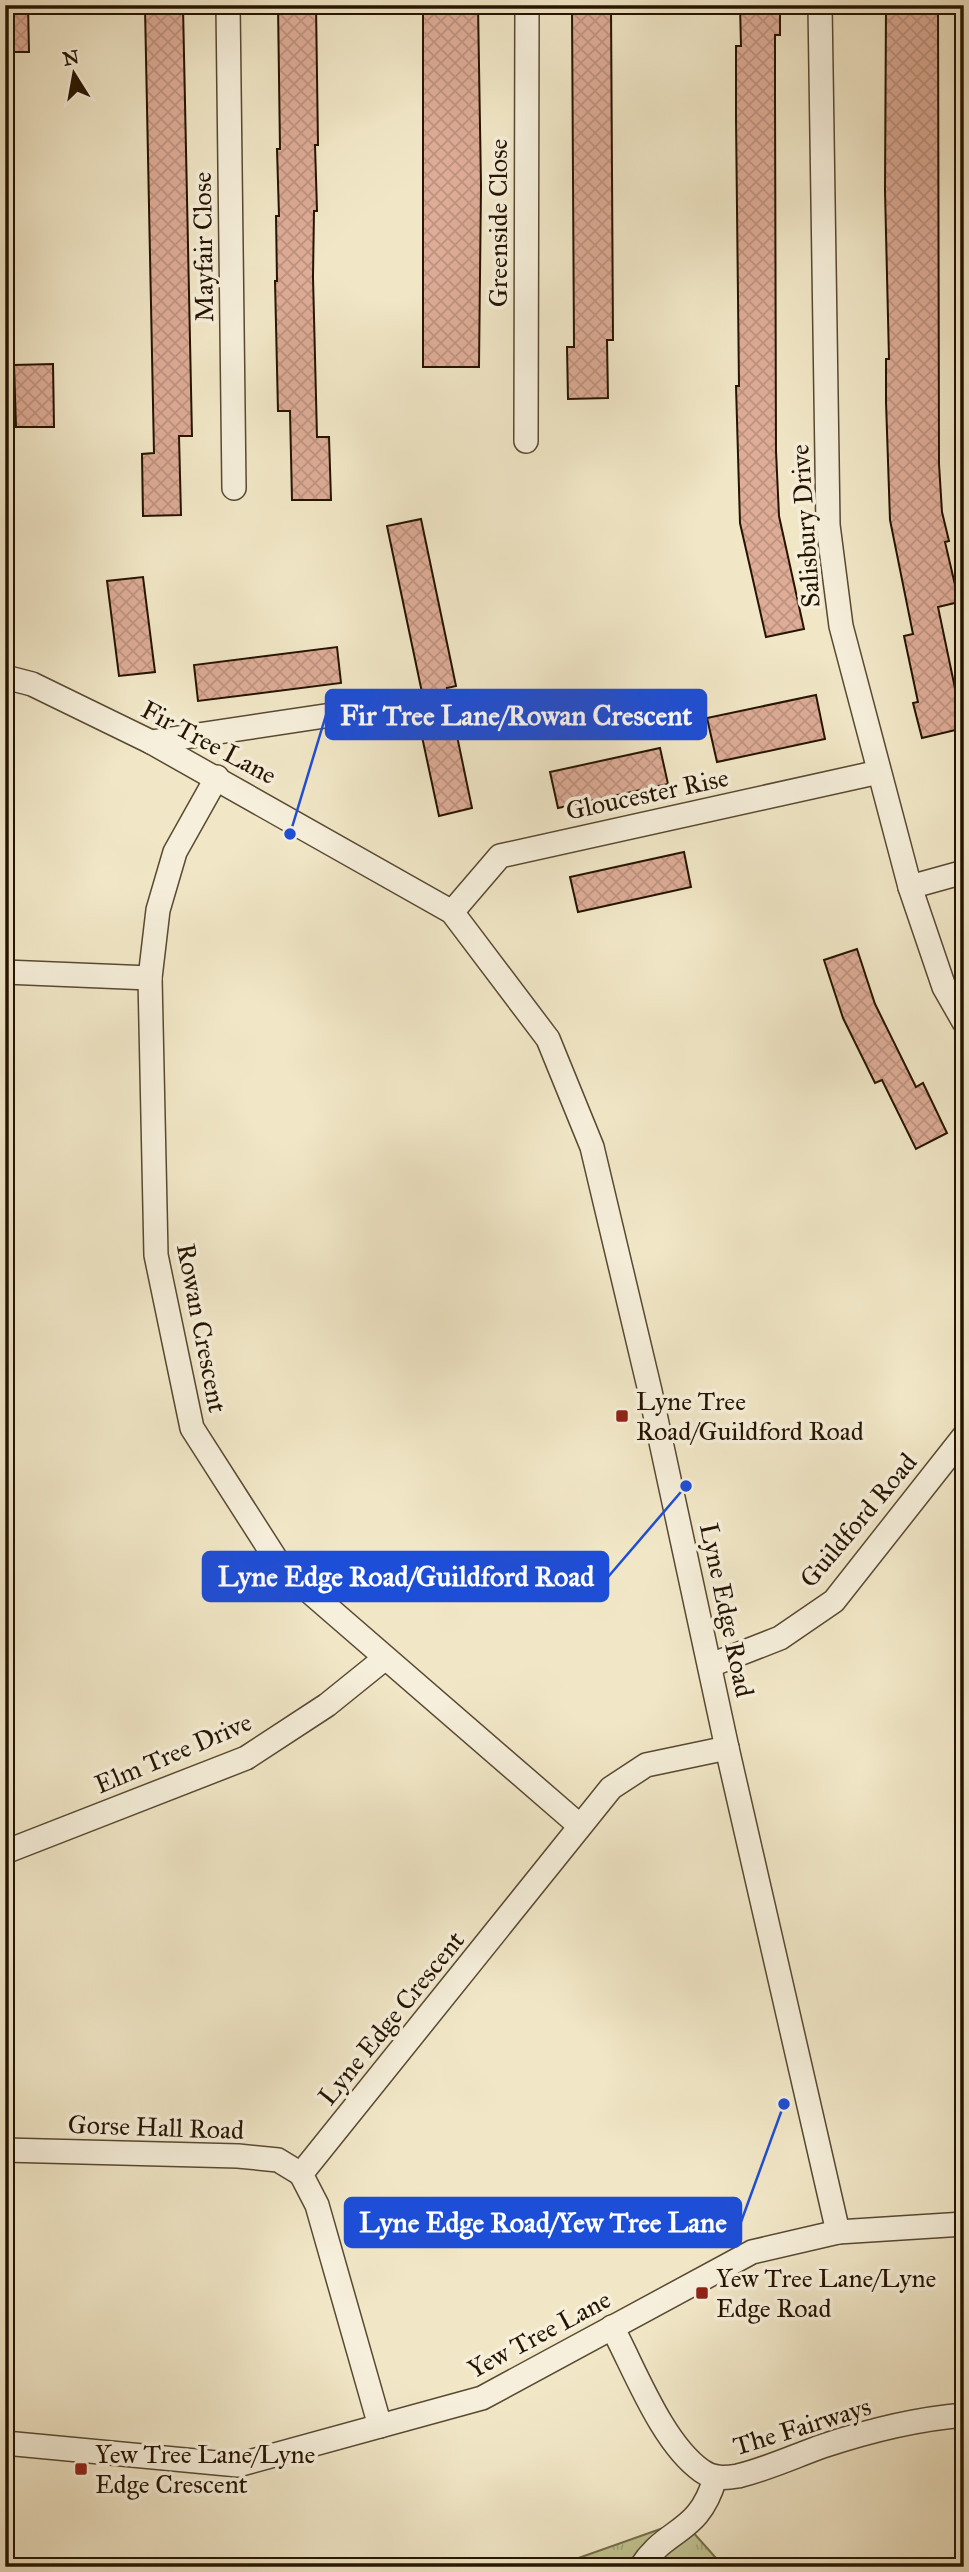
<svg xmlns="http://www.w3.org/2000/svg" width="969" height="2572" viewBox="0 0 969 2572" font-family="'IM FELL Great Primer',serif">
<defs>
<pattern id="grass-tufts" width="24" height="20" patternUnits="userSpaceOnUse" patternTransform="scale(1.75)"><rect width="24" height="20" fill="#c1c391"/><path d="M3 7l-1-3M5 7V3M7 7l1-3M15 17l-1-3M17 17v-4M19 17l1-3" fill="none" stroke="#a6a77b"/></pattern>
<pattern id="building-cross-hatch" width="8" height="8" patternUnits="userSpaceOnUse" patternTransform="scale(1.75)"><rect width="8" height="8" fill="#deac97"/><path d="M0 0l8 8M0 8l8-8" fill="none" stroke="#be9380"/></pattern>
</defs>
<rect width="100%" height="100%" fill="#f1e7c7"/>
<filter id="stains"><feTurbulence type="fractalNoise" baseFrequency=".00286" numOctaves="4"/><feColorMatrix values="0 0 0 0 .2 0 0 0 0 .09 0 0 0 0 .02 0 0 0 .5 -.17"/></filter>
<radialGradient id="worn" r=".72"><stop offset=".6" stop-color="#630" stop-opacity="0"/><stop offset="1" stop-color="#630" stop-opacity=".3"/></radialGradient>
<!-- grass -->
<polygon fill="url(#grass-tufts)" stroke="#736c49" stroke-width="2" points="683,2521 724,2567 553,2567"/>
<!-- building -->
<g fill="url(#building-cross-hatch)" stroke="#251401" stroke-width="2">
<polygon points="5,5 28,5 29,52 5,52"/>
<polygon points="278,5 316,5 318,145 315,145 317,211 314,211 313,277 317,437 329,437 331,500 292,500 290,411 278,411 275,281 277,281 276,216 279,216 277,149 280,149"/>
<polygon points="423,5 478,5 481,186 479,367 423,367"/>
<polygon points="740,5 780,5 780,35 775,35 775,96 776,451 779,516 804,629 766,637 740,523 736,386 739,386 736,119 736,46 741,46"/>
<polygon points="886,5 938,5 939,464 942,512 949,541 945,542 959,602 938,607 956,693 964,691 964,728 922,738 913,703 918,702 904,636 913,634 890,520 886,402 886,359 889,359 885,191"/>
<polygon points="183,7 192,436 179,436 181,515 143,516 142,454 154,453 145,8"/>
<polygon points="572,7 611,7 613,340 607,340 608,398 568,399 567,347 574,347"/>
<polygon points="53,364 54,427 16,427 14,365"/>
<polygon points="421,519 456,686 447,688 472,808 439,816 415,704 424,702 387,526"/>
<polygon points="143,577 155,672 119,676 107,581"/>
<polygon points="337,647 341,683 198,701 194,665"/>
<polygon points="816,695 825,739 717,762 707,718"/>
<polygon points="660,748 668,784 558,808 550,772"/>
<polygon points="684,852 691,887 578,912 570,877"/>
<polygon points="857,949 875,1004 916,1087 923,1083 947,1133 916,1149 882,1080 875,1083 843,1018 824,960"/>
</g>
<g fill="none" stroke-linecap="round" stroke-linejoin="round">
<defs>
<g id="street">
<polyline points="228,5 234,488"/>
<polyline points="820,5 828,525 841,626 910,887 944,987 964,1022"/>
<polyline points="526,441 527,5"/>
<polyline points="5,677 32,684 151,742 452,912 548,1039 592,1147 650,1391 727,1748 838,2232"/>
<polyline points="151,742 338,714"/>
<polyline points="217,777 175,852 158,910 150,978 156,1255 192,1428 281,1567 580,1826"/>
<polyline points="910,887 964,872"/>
<polyline points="452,912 500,856 879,772"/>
<polyline points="5,972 150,978"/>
<polyline points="711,1665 780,1638 834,1601 964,1436"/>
<polyline points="5,1852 246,1758 327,1705 384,1659"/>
<polyline points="5,2150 238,2156 278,2160 301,2174"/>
<path d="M612,2327C635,2370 662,2443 702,2471C713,2479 725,2478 738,2476C767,2469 795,2456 823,2446C868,2431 917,2419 964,2415"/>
<polyline points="380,2426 317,2205 301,2174 611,1788 646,1765 727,1748"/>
<polyline points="5,2443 238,2465 482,2398 752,2252 838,2232 964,2224"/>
<path d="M641,2567C666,2527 699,2535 715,2478"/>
</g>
</defs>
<!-- street casing -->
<use href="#street" stroke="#584932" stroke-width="26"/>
<!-- street -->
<use href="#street" stroke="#f6efdb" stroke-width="23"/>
</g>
<!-- markers -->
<g fill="#8f2418" stroke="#f6efdb" stroke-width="2.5">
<rect x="615" y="1409" width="14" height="14" rx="3.5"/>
<rect x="695" y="2286" width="14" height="14" rx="3.5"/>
<rect x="74" y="2462" width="14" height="14" rx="3.5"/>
</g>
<g text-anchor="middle" stroke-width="7" stroke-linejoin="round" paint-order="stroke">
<!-- street labels -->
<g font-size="26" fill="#251401" stroke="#f6efdb">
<text transform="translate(498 223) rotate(-90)" y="9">Greenside Close</text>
<text transform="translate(203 247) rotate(-91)" y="9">Mayfair Close</text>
<text transform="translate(805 526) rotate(-94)" y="9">Salisbury Drive</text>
<text transform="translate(209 742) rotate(28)" y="9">Fir Tree Lane</text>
<text transform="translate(647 794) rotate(-12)" y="9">Gloucester Rise</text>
<text transform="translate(202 1328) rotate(79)" y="9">Rowan Crescent</text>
<text transform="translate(858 1520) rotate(-50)" y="9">Guildford Road</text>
<text transform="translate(727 1610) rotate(78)" y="9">Lyne Edge Road</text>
<text transform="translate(173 1753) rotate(-23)" y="9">Elm Tree Drive</text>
<text transform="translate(391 2018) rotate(-51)" y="9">Lyne Edge Crescent</text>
<text transform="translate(156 2127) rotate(2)" y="9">Gorse Hall Road</text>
<text transform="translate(539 2334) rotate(-28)" y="9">Yew Tree Lane</text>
<text transform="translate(802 2426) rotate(-17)" y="9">The Fairways</text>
</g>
<!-- poi labels -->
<g font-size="26" fill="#251401" stroke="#f6efdb" text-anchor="start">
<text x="636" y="1410">Lyne Tree<tspan x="636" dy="30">Road/Guildford Road</tspan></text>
<text x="716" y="2287">Yew Tree Lane/Lyne<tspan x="716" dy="30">Edge Road</tspan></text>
<text x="95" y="2463">Yew Tree Lane/Lyne<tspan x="95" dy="30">Edge Crescent</tspan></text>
</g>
</g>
<!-- callouts -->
<path fill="none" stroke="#1d4ed8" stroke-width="2.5" d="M290 834L326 715M686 1486L608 1577M784 2104L741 2222"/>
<g fill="#1d4ed8" stroke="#f6efdb" stroke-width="2.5">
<circle cx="290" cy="834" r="7"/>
<circle cx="686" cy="1486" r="7"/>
<circle cx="784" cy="2104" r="7"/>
</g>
<g fill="#1d4ed8" stroke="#1d4ed8" stroke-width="2.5">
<rect x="326" y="690" width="380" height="49" rx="7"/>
<rect x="203" y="1552" width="405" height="49" rx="7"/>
<rect x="345" y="2198" width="396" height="49" rx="7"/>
</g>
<g font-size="28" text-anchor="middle" font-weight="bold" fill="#fff">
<text x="516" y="725">Fir Tree Lane/Rowan Crescent</text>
<text x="406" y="1586">Lyne Edge Road/Guildford Road</text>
<text x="543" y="2232">Lyne Edge Road/Yew Tree Lane</text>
</g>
<!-- margin -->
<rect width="969" height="2572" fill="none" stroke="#f1e7c7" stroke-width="28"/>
<rect x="7" y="7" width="955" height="2558" fill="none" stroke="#251401" stroke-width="3.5"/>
<rect x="14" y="14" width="941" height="2544" fill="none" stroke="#251401" stroke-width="2"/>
<!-- north arrow -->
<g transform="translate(74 74) rotate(349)" stroke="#f6efdb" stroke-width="5" paint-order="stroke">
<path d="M0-5L12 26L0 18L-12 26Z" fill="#251401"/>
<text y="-10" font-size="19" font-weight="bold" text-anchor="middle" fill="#251401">N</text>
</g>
<rect width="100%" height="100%" filter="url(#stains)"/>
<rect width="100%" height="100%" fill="url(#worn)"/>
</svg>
